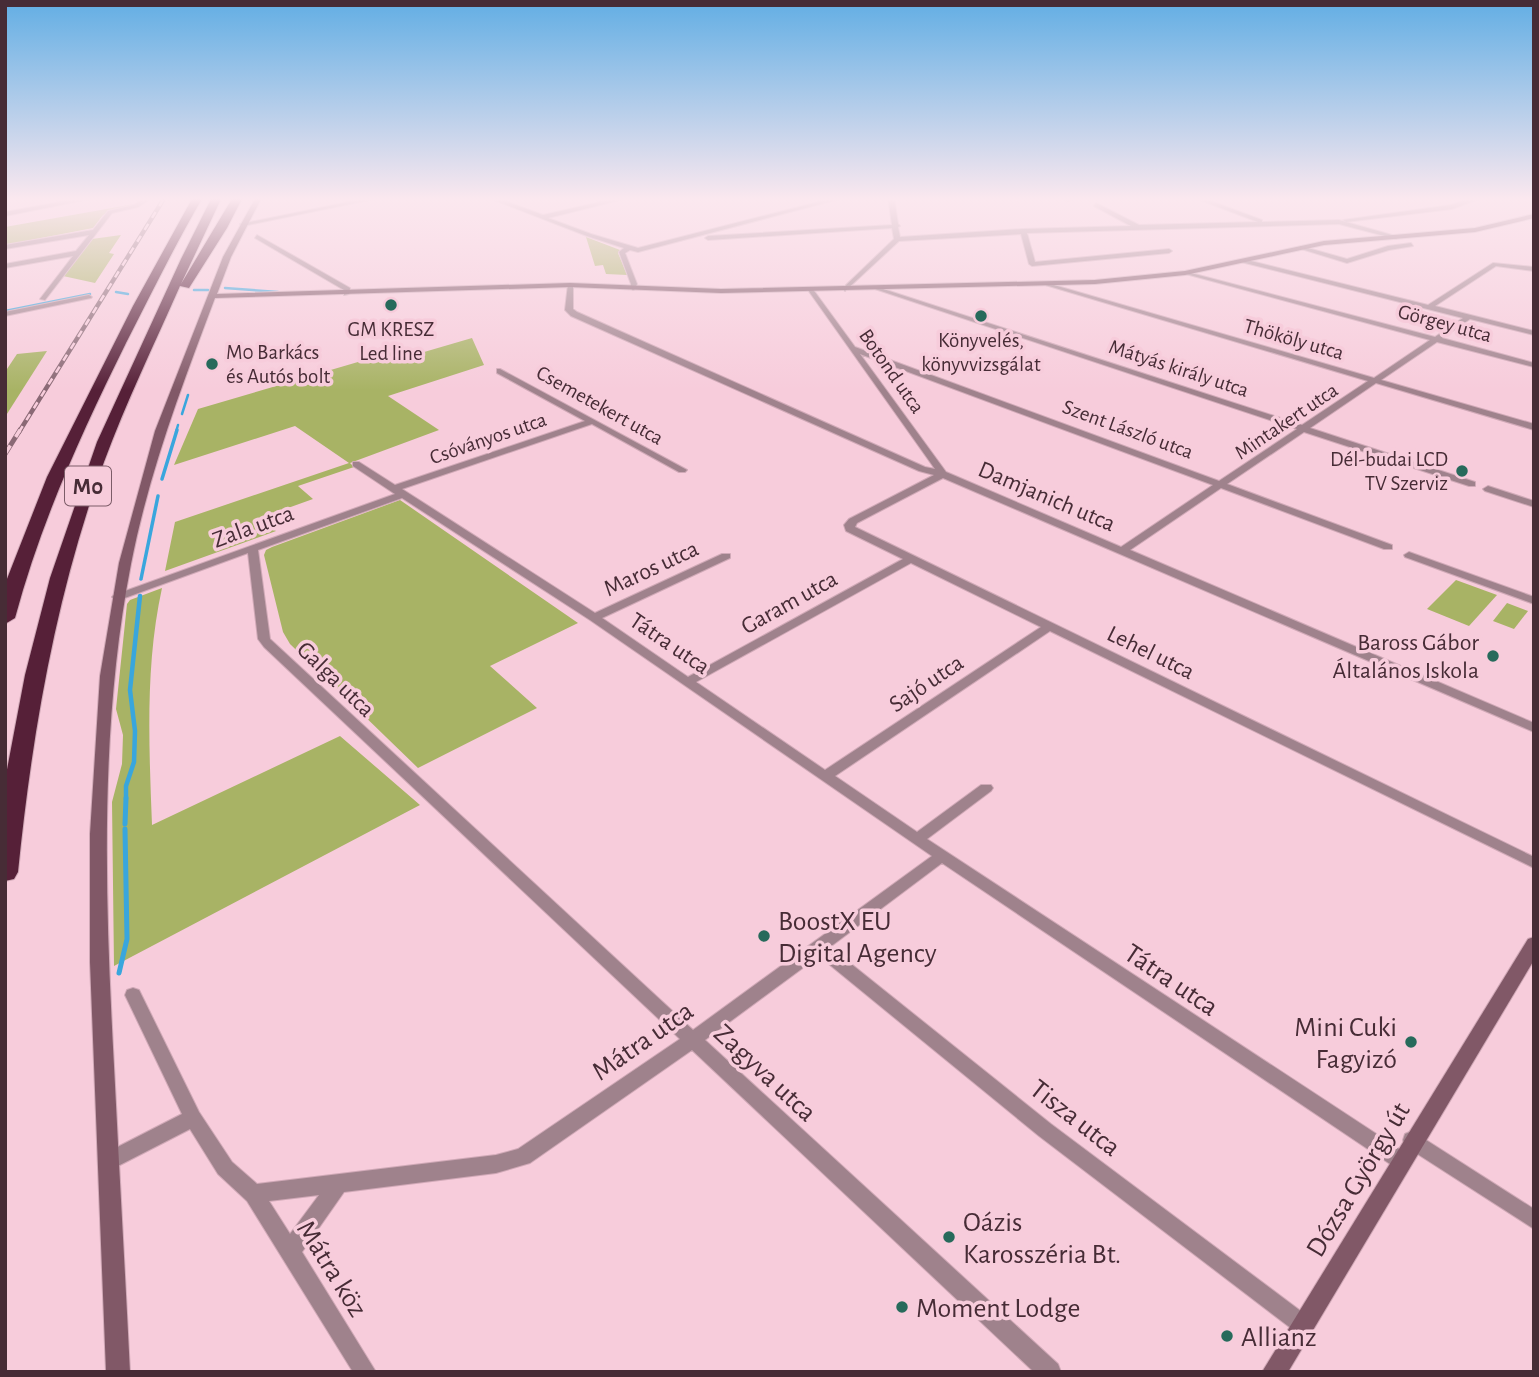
<svg xmlns="http://www.w3.org/2000/svg" width="1539" height="1377" viewBox="0 0 1539 1377" font-family="'Alegreya Sans',sans-serif">
<rect width="100%" height="100%" fill="#f7ccdb"/>
<!-- green -->
<g fill="#a8b365">
<polygon points="140,203 103,215 93,228 5,245 5,227"/>
<polygon points="121,235 109,253 114,254 95,283 63,276 92,239"/>
<polygon points="586,237 620,250 618,253 627,275 606,274 603,265 595,266"/>
<polygon points="472,338 484,365 388,396 439,430 350,463 354,467 298,486 313,499 260,518 276,531 165,571 175,522 349,463 295,426 174,465 198,409 392,352 407,357"/>
<polygon points="47,351 5,417 5,372 17,354"/>
<polygon points="400,500 578,623 490,666 537,708 418,768 290,644 283,632 264,555 266,550 272,547"/>
<polygon points="1456,580 1497,595 1469,626 1427,609"/>
<path d="M162,588C145,665 149,747 152,825L340,736L420,805L114,966L112,802L122,764L123,735L116,709L127,604L130,600Z"/>
<polygon points="1507,603 1528,611 1514,629 1493,621"/>
</g>
<g fill="none" stroke-linecap="round" stroke-linejoin="round">
<!-- stream-far3 -->
<g stroke="#39a6dd" stroke-width="2.5">
<polyline points="225,288 278,292"/>
<polyline points="194,290 208,290"/>
<polyline points="116,292 128,294"/>
<polyline points="5,311 90,294"/>
<polyline points="182,414 188,395"/>
<polyline points="176,432 178,425"/>
</g>
<!-- stream-far2 -->
<g stroke="#39a6dd" stroke-width="3.5">
<polyline points="162,479 177,430"/>
<polyline points="141,579 158,496"/>
</g>
<!-- stream-far1 -->
<polyline stroke="#39a6dd" stroke-width="4.5" points="126,799 126,786 134,762 135,731 130,690 140,596"/>
<!-- stream -->
<g stroke="#39a6dd" stroke-width="5">
<polyline points="125,824 126,798"/>
<polyline points="119,973 127,939 125,829"/>
</g>
<defs>
<g id="street">
<polygon points="88,197 100,197 5,216 5,212"/>
<polygon points="146,197 153,197 138,207 112,213 45,300 40,299 73,256 5,268 5,264 76,251 89,235 5,249 5,245 93,230 108,211 134,205"/>
<polygon points="373,197 384,197 243,226 240,224"/>
<polygon points="486,197 494,197 543,215 622,197 632,197 548,218 591,234 638,248 838,197 847,197 638,252 630,250 625,253 637,284 635,289 633,290 630,288 631,284 619,252 624,248 587,236"/>
<polygon points="888,197 894,197 898,224 900,226 898,227 900,237 1023,229 1131,226 1094,206 1096,203 1139,225 1258,222 1192,197 1200,197 1262,220 1262,222 1339,220 1399,237 1396,239 1339,224 1027,233 1035,262 1169,249 1172,251 1169,253 1032,266 1029,264 1021,234 899,241 845,291 842,289 843,288 894,239 892,228 708,240 705,238 708,236 892,225"/>
<polygon points="1061,197 1071,199 1068,201"/>
<polygon points="1476,197 1484,197 1452,209 1346,222 1343,220 1451,205"/>
<polygon points="257,235 350,288 349,294 344,295 344,290 255,238"/>
<polygon points="1411,243 1413,246 1389,250 1347,263 1298,248 1301,246 1347,259 1388,246"/>
<path d="M1243,259L1428,305L1493,263L1534,267V271L1496,266L1435,306L1534,331V335L1470,319L1442,338L1534,363V367L1437,342L1381,380L1534,424V430L1376,383L1310,428L1475,482V486H1469L1304,432L1227,484L1392,545V549H1384L1221,488L1130,550L1534,723V732L943,478L857,523L855,527L1534,857V868L1050,631L835,776L917,832L981,785H991L993,788L991,791L927,839L1407,1154L1409,1160L1407,1166L1400,1169L1393,1166L942,863L830,947L1051,1124L1310,1318L1313,1325L1310,1332L1303,1335L1296,1332L1039,1136L819,956L705,1040L1058,1364L1061,1372H1034L692,1050L530,1163L496,1173L344,1192L302,1252L376,1372H353L247,1201L218,1174L190,1129L114,1168L107,1171L100,1168L98,1162L100,1156L182,1114L125,995L127,990L133,988L139,990L199,1112L232,1162L257,1184L496,1155L518,1149L680,1039L264,647L258,639L248,553L122,599H114L112,597L114,595L395,494L353,466V462H359L395,485L585,421L497,373V369H500L687,470L685,472H679L592,424L402,489L595,613L722,554H730V558L602,618L688,677L903,559L846,531L844,525L849,519L934,475L919,471L571,316L565,310L568,284L573,285V309L577,312L925,467L935,469L808,290V288H812L855,347L1219,481L1297,429L872,288L877,287L1302,425L1368,381L1042,284L1047,283L1374,378L1430,340L1182,273L1187,272L1435,337L1463,318L1241,262L1240,261ZM860,354L1213,485L1121,547L946,472ZM402,498L590,620L932,856L693,1030L270,639L258,550ZM911,563L1041,627L825,770L696,682ZM319,1195L290,1234L269,1201Z"/>
<polygon points="89,295 92,297 91,298 5,316 5,312"/>
<polygon points="1488,486 1534,501 1534,507 1485,491 1483,489"/>
<polygon points="1409,552 1534,597 1534,604 1405,557 1404,555"/>
<polygon points="1412,1131 1534,1209 1534,1229 1405,1146 1403,1140 1405,1134"/>
</g>
<g id="secondary">
<path d="M256,197H262L231,257L217,294L570,283L721,289L1095,280L1185,271L1324,241L1475,228L1534,214V218L1475,232L1324,245L1185,275L1095,284L721,293L570,287L215,298C182,385 149,472 131,564C99,729 105,899 114,1066C119,1168 125,1270 130,1372H106L90,962V834L100,676L119,563L155,431L223,257Z"/>
<polygon points="1534,937 1534,960 1288,1372 1262,1372 1528,939"/>
</g>
<g id="highway">
<path d="M193,197H203C175,245 151,294 126,343C82,432 41,521 15,618L5,624V584L47,477L133,306Z"/>
<path d="M212,197H222L181,284L233,197H243L227,228L189,288L180,286C154,345 126,402 104,462C56,594 32,733 18,872L14,879L5,881V780L25,675L50,578L97,442L181,259Z"/>
</g>
</defs>
<!-- street casing -->
<use href="#street" stroke="#d0a9b7" stroke-width="2"/>
<!-- secondary casing -->
<use href="#secondary" stroke="#d0a9b7" stroke-width="2"/>
<!-- highway casing -->
<use href="#highway" stroke="#d0a9b7" stroke-width="2"/>
<!-- street -->
<use href="#street" fill="#9f828c" fill-rule="evenodd"/>
<!-- secondary -->
<use href="#secondary" fill="#815867" fill-rule="evenodd"/>
<!-- highway -->
<use href="#highway" fill="#562038" fill-rule="evenodd"/>
<defs>
<polyline id="rail-far1" points="19,432 165,197"/>
<polyline id="rail" points="5,454 20,430"/>
</defs>
<!-- rail-far1 casing -->
<use href="#rail-far1" stroke="#8a6975" stroke-width="4.5"/>
<!-- rail casing -->
<use href="#rail" stroke="#8a6975" stroke-width="5"/>
<!-- rail-far1 -->
<use href="#rail-far1" stroke="#f7ccdb" stroke-width="2.5" stroke-dasharray="7" stroke-linecap="butt"/>
<!-- rail -->
<use href="#rail" stroke="#f7ccdb" stroke-width="3.5" stroke-dasharray="10" stroke-linecap="butt"/>
</g>
<!-- sky -->
<linearGradient id="sky" x2="0" y2="1"><stop stop-color="#62aee4"/><stop offset="0.51" stop-color="#fbe8ef"/><stop offset="1" stop-color="#fbe8ef" stop-opacity="0"/></linearGradient>
<rect width="1539" height="390" fill="url(#sky)"/>
<!-- markers -->
<g fill="#276a5b" stroke="#f7ccdb" stroke-width="2.5">
<circle cx="391" cy="305" r="7"/>
<circle cx="981" cy="316" r="7"/>
<circle cx="212" cy="364" r="7"/>
<circle cx="1462" cy="471" r="7"/>
<circle cx="1493" cy="656" r="7"/>
<circle cx="764" cy="936" r="7"/>
<circle cx="1411" cy="1042" r="7"/>
<circle cx="949" cy="1237" r="7"/>
<circle cx="902" cy="1307" r="7"/>
<circle cx="1227" cy="1336" r="7"/>
</g>
<g text-anchor="middle" stroke-width="7" stroke-linejoin="round" paint-order="stroke">
<!-- far-street labels -->
<g font-size="21" fill="#472c36" stroke="#f7ccdb">
<text transform="translate(1445 323) rotate(15)" y="7">Görgey utca</text>
<text transform="translate(1294 339) rotate(16)" y="7">Thököly utca</text>
<text transform="translate(1179 368) rotate(18)" y="7">Mátyás király utca</text>
<text transform="translate(892 371) rotate(55)" y="7">Botond utca</text>
<text transform="translate(600 405) rotate(29)" y="7">Csemetekert utca</text>
<text transform="translate(1286 421) rotate(-34)" y="7">Mintakert utca</text>
<text transform="translate(1128 429) rotate(20)" y="7">Szent László utca</text>
<text transform="translate(488 438) rotate(-19)" y="7">Csóványos utca</text>
</g>
<!-- far-poi labels -->
<g font-size="21" fill="#472c36" stroke="#f7ccdb">
<text x="391" y="336">GM KRESZ<tspan x="391" dy="24">Led line</tspan></text>
<text x="981" y="347">Könyvelés,<tspan x="981" dy="24">könyvvizsgálat</tspan></text>
<text x="226" y="359" text-anchor="start">M0 Barkács<tspan x="226" dy="24">és Autós bolt</tspan></text>
<text x="1448" y="466" text-anchor="end">Dél-budai LCD<tspan x="1448" dy="24">TV Szerviz</tspan></text>
</g>
<!-- shield labels -->
<rect fill="#f7ccdb" stroke="#7c5c68" stroke-width="2" x="65" y="466.5" width="46" height="39" rx="5"/>
<g font-size="23" font-weight="bold" fill="#472c36">
<text x="88" y="494">M0</text>
</g>
<!-- street labels -->
<g font-size="24" fill="#472c36" stroke="#f7ccdb">
<text transform="translate(1047 496) rotate(23)" y="8">Damjanich utca</text>
<text transform="translate(253 526) rotate(-20)" y="8">Zala utca</text>
<text transform="translate(651 568) rotate(-25)" y="8">Maros utca</text>
<text transform="translate(789 602) rotate(-29)" y="8">Garam utca</text>
<text transform="translate(670 643) rotate(34)" y="8">Tátra utca</text>
<text transform="translate(1151 652) rotate(26)" y="8">Lehel utca</text>
<text transform="translate(336 679) rotate(44)" y="8">Galga utca</text>
<text transform="translate(926 683) rotate(-34)" y="8">Sajó utca</text>
</g>
<!-- poi labels -->
<g font-size="24" fill="#472c36" stroke="#f7ccdb" text-anchor="end">
<text x="1479" y="650">Baross Gábor<tspan x="1479" dy="28">Általános Iskola</tspan></text>
</g>
<!-- near-poi labels -->
<g font-size="28" fill="#472c36" stroke="#f7ccdb" text-anchor="start">
<text x="778" y="930">BoostX EU<tspan x="778" dy="32">Digital Agency</tspan></text>
<text x="1397" y="1036" text-anchor="end">Mini Cuki<tspan x="1397" dy="32">Fagyizó</tspan></text>
<text x="963" y="1231">Oázis<tspan x="963" dy="32">Karosszéria Bt.</tspan></text>
<text x="916" y="1317">Moment Lodge</text>
<text x="1241" y="1346">Allianz</text>
</g>
<!-- near-street labels -->
<g font-size="28" fill="#472c36" stroke="#f7ccdb">
<text transform="translate(1172 979) rotate(34)" y="10">Tátra utca</text>
<text transform="translate(642 1040) rotate(-35)" y="10">Mátra utca</text>
<text transform="translate(766 1072) rotate(43)" y="10">Zagyva utca</text>
<text transform="translate(1076 1117) rotate(38)" y="10">Tisza utca</text>
<text transform="translate(1357 1179) rotate(-59)" y="10">Dózsa György út</text>
<text transform="translate(333 1268) rotate(58)" y="10">Mátra köz</text>
</g>
</g>
<!-- border -->
<rect width="1539" height="1377" fill="none" stroke="#472c36" stroke-width="14"/>
</svg>
